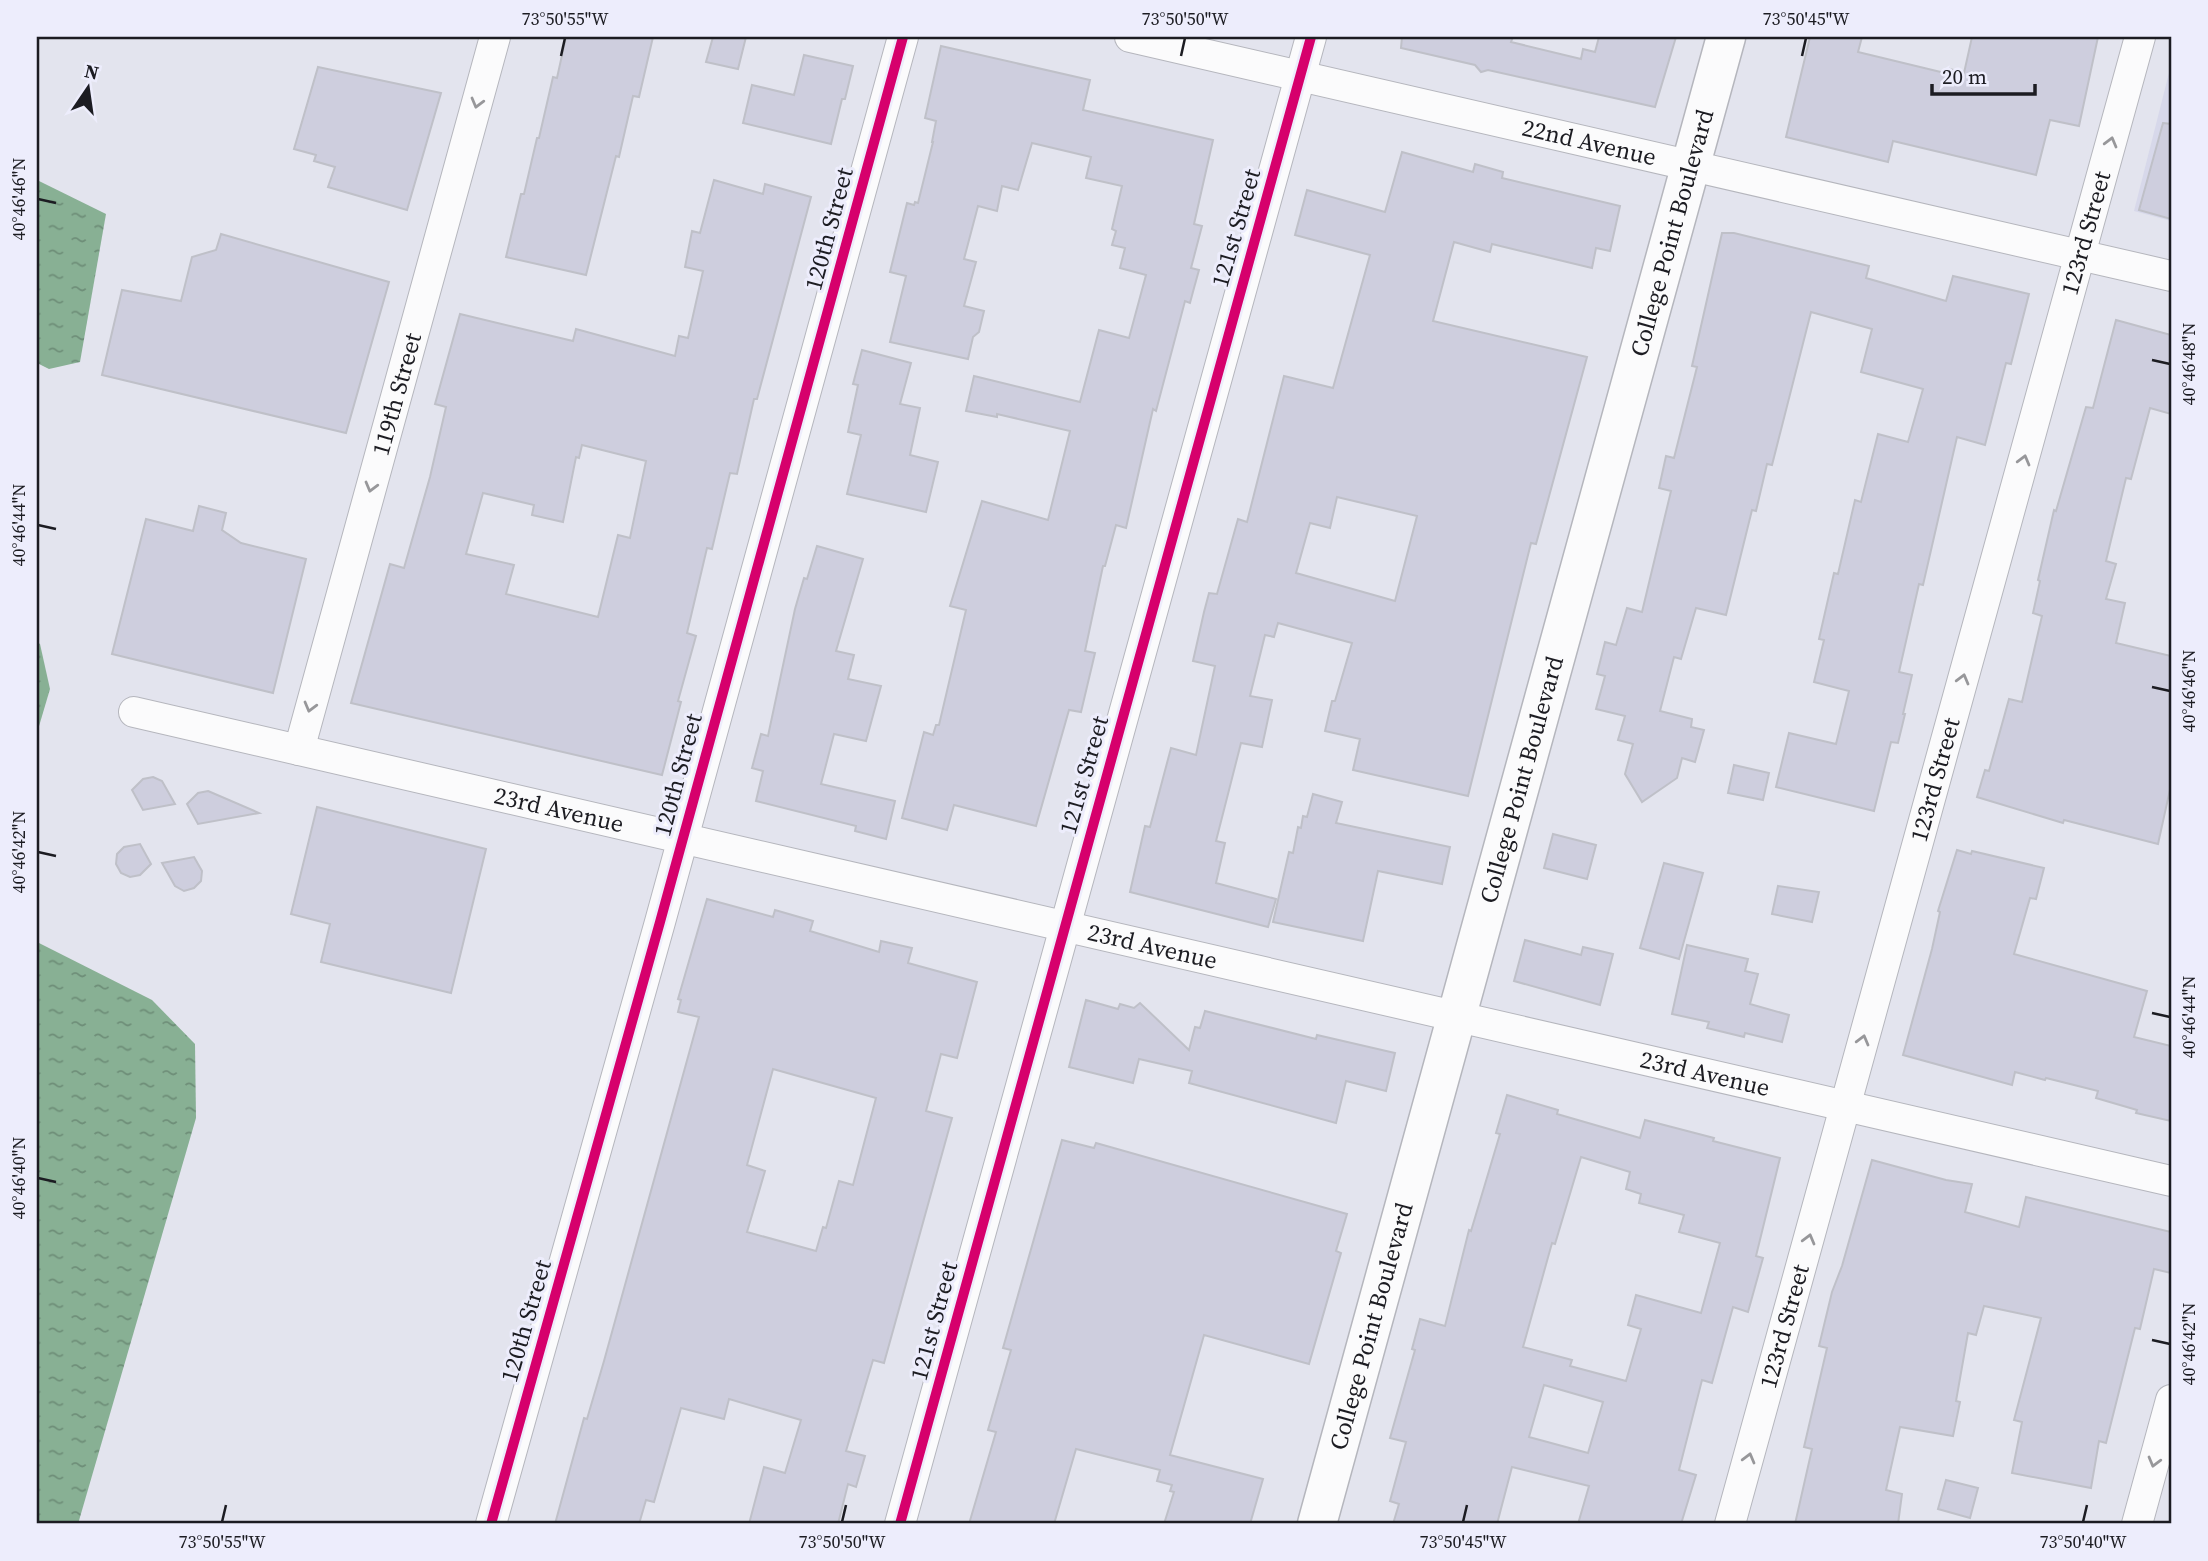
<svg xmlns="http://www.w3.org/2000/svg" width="2208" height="1561" viewBox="0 0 2208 1561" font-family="'Source Serif 4',serif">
<defs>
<pattern id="water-ripples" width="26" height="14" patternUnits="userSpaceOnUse" patternTransform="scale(1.75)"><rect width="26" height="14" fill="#88b094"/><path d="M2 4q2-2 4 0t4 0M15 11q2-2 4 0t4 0" fill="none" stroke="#6e8e78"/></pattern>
</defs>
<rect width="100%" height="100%" fill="#e3e4ee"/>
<!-- built -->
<polygon fill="#d7d8ea" points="2171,65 2171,221 2134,211"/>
<!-- water -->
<g fill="url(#water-ripples)">
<polygon points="37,180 106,214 80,362 49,369 37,363"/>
<polygon points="37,642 40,644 50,689 37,733"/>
<polygon points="37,942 152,1000 195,1044 196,1118 78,1524 37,1524"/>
</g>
<!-- building -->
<g fill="#cecede" stroke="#bfc0c8" stroke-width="2" fill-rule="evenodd">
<polygon points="566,37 653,37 639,97 633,96 619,157 616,156 586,275 506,257 521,194 524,194 537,138 539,138 553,77 557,78"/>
<polygon points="713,37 746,37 738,69 706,62"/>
<polygon points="1402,37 1513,37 1511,42 1581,59 1583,49 1595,52 1599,37 1676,37 1655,107 1488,70 1481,72 1475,65 1401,48"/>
<polygon points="1810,37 1862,37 1858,52 1949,74 1950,69 1964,73 1972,37 2098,37 2079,126 2050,120 2036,175 1893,141 1888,162 1786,137"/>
<polygon points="941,46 1090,80 1083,110 1213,140 1194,224 1202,226 1191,268 1199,270 1194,288 1190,303 1185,301 1156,411 1153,409 1126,528 1116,525 1105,566 1103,566 1085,651 1095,653 1081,712 1069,710 1036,826 954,805 947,830 902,818 924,732 933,735 936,725 939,725 966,610 950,606 982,501 1048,520 1070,431 997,414 997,417 966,411 974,376 1080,402 1099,330 1129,338 1146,275 1120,268 1125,248 1112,245 1116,231 1112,229 1122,186 1086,178 1091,157 1032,143 1018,190 1002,186 997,211 978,206 964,259 976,262 964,306 984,311 979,332 973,337 968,359 890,342 906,276 890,272 907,203 914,205 915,202 918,203 933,142 932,142 936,121 925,118"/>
<polygon points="804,55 853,66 845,99 842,99 831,144 743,123 752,85 794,95"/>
<polygon points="318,67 441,93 407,210 328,187 335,167 314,161 316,155 294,149"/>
<polygon points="2163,123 2171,124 2171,219 2139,210"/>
<path d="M1402,152L1473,172L1475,164L1503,172L1502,178L1620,206L1610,251L1596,248L1592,268L1492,244L1490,252L1454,242L1433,321L1587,357L1536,544L1531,543L1468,796L1353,770L1360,739L1325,731L1332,701H1335L1352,643L1278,623L1274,637L1265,635L1250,696L1272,700L1262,747L1241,743L1216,841L1225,843L1216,883L1276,899L1268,927L1130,892L1145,826L1150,827L1171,748L1196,755L1215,666L1193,661L1204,612L1209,593L1217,594L1238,519L1247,522L1284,376L1333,388L1370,255L1295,235L1307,190L1385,212ZM1337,497L1417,516L1395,601L1296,573L1310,523L1330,528Z"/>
<path d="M714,180L763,194L765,184L811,197L757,399H754L737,474L730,473L712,549L707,548L687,633L696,636L678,701L681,702L662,775L351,703L390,564L404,568L430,477L446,407L435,404L460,314L573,341L576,329L675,356L679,336L688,338L703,271L685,267L692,231L700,233ZM582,445L646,461L630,538L618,535L598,617L506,594L514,565L466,554L483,493L534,505L532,515L563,522L576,457L579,458Z"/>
<polygon points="1722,233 1734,233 1869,266 1866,278 1946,301 1953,276 2029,294 2011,364 2006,363 1985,445 1957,437 1923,585 1919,584 1899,672 1912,675 1903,714 1905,714 1898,743 1891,742 1874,811 1776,787 1789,733 1836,744 1849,691 1814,682 1824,640 1819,639 1834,573 1838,574 1855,500 1861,502 1878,434 1908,442 1923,389 1861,372 1872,329 1811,312 1772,465 1767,464 1756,511 1752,510 1726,615 1696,608 1681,659 1674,657 1660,711 1692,719 1691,727 1704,730 1695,762 1682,758 1677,778 1642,802 1625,774 1633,744 1618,740 1625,716 1596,709 1605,676 1597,674 1605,642 1616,645 1627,608 1642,612 1671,491 1659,488 1666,456 1674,458 1697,367 1692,366"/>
<polygon points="221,234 389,282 346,433 102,375 122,290 181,301 192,257 216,250"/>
<polygon points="2116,320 2171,335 2171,414 2150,408 2131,479 2126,478 2106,561 2116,564 2106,599 2125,603 2116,643 2171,656 2171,785 2158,844 2064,820 2063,823 1977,797 1985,770 1989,771 2009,699 2022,702 2042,616 2033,613 2040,581 2038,580 2054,510 2056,511 2086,407 2093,408"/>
<polygon points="862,350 911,363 900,404 920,408 910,455 938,462 926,512 847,494 861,435 848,432 858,385 853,384"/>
<polygon points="199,506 226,513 222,530 241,543 306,559 273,693 112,654 146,519 193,531"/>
<polygon points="817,546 863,559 836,651 854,655 848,679 881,686 866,741 834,734 821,784 895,801 886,839 855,831 856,826 756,801 763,771 752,768 761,734 768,736 795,609 804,578 807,579"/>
<polygon points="1734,765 1769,773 1763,800 1728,793"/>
<polygon points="153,777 162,781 175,804 143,810 132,790 143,779"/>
<polygon points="208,791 259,813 198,824 187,804 198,793"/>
<polygon points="1313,794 1342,802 1336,823 1450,847 1442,884 1378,871 1363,941 1273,922 1289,852 1293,853 1298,827 1301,828 1303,816 1307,817"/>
<polygon points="317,807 486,849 451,993 321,962 330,924 291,914"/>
<polygon points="1553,834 1596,845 1587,879 1544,868"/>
<polygon points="140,844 151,864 140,875 130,877 121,873 116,864 117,854 124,847"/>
<polygon points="1957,850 1971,854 1972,851 2044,868 2036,899 2030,898 2014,954 2147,991 2134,1037 2171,1046 2171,1121 2136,1113 2137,1110 2096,1098 2098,1091 2046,1078 2045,1080 2015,1072 2012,1085 1903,1055 1932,949 1940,912 1938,911"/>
<polygon points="194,857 202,871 201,881 194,888 184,891 175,886 162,863"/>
<polygon points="1664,863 1703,873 1679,959 1640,948"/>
<polygon points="1778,886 1819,892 1812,922 1772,914"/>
<path d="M707,899L773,917L775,910L813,921L810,931L879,952L881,941L912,948L908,963L977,982L957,1058L941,1054L926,1111L952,1118L884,1363L873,1360L846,1451L865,1456L856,1487L848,1484L838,1524H749L764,1467L785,1473L801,1420L729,1399L724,1419L681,1408L654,1502L646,1500L639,1524H555L584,1418L587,1419L604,1361L699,1017L678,1012L681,1000L678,999ZM773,1069L876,1098L853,1185L839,1181L826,1228L823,1227L816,1251L747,1232L765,1171L747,1165Z"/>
<polygon points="1525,940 1581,955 1583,947 1613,954 1600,1005 1514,981"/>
<polygon points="1687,945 1748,959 1745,971 1758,974 1750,1004 1789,1015 1782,1042 1745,1033 1744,1037 1707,1028 1709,1022 1672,1014"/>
<polygon points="1086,1000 1118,1009 1120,1004 1134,1008 1140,1003 1189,1050 1195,1027 1200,1028 1205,1011 1316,1039 1317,1035 1395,1053 1386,1091 1346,1081 1336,1123 1189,1083 1192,1071 1139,1059 1133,1083 1069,1067"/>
<path d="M1507,1095L1558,1110L1557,1114L1640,1138L1645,1120L1714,1138L1713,1141L1780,1158L1756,1256L1763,1258L1748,1312L1733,1307L1712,1383L1702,1380L1679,1470L1696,1475L1681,1524H1578L1589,1486L1512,1467L1497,1524H1393L1399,1504L1390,1501L1406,1442L1390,1438L1415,1350L1412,1349L1420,1319L1445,1326L1469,1230L1471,1231L1500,1134L1496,1133ZM1581,1157L1630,1172L1626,1189L1641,1194L1639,1203L1684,1215L1679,1232L1720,1243L1701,1313L1636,1295L1628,1325L1641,1329L1626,1381L1570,1366L1572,1360L1523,1347L1552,1243L1555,1244ZM1544,1385L1603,1402L1588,1453L1529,1437Z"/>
<polygon points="1062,1140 1094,1148 1096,1143 1347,1214 1336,1251 1341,1253 1309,1364 1204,1335 1170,1455 1263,1479 1250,1524 1164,1524 1174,1492 1170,1491 1172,1485 1157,1481 1160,1470 1076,1449 1054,1524 969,1524 996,1432 988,1430 1011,1350 1003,1348"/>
<polygon points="1872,1160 1946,1180 1972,1184 1965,1212 2019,1227 2026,1197 2171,1232 2171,1273 2154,1269 2140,1329 2135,1328 2106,1443 2099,1441 2091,1488 2012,1473 2022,1422 2014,1420 2041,1318 1984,1306 1976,1335 1968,1333 1956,1401 1960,1402 1953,1436 1900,1427 1886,1490 1902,1494 1898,1524 1795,1524 1812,1449 1804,1447 1827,1348 1819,1346 1832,1292 1842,1266"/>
<polygon points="1946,1480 1978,1488 1970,1518 1938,1509"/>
</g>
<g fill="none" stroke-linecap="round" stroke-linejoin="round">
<defs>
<g id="minor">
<path id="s1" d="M1130,37L2171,276"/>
<path id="s2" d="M134,712L2171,1181"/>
<path id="s3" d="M299,750L495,37"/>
<polyline points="491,1524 660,922 903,37"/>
<polyline points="900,1524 1311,37"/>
<path id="s4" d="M1730,1524L2140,37"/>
<polyline points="2137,1524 2171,1400"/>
</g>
<g id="tertiary">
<path id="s5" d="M1317,1524L1726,37"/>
</g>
</defs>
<!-- minor casing -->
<use href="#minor" stroke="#b5b6bd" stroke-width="32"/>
<!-- tertiary casing -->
<use href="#tertiary" stroke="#b5b6bd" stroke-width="41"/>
<!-- minor -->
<use href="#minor" stroke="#fbfbfc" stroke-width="30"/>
<!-- tertiary -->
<use href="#tertiary" stroke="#fbfbfc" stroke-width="38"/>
<defs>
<g id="cycleway">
<polyline points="491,1524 660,922 903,37"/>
<polyline points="900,1524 1311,37"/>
</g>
</defs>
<!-- cycleway casing -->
<use href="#cycleway" stroke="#ededfc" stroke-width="15"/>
<!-- cycleway -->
<use href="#cycleway" stroke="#d6006c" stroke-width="10"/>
</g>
<!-- one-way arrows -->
<defs><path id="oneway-chevron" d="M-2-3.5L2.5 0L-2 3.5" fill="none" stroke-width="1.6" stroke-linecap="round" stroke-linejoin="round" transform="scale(1.75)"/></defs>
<g stroke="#97979a">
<use href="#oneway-chevron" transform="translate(477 103) rotate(105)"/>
<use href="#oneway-chevron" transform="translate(2111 142) rotate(-75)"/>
<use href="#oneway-chevron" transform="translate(2024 460) rotate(-75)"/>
<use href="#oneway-chevron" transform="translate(371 487) rotate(105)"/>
<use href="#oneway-chevron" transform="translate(1963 679) rotate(-75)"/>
<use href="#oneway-chevron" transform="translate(310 707) rotate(105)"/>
<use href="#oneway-chevron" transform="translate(1863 1040) rotate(-75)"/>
<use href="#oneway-chevron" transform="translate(1809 1239) rotate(-75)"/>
<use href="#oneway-chevron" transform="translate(1749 1458) rotate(-75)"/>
<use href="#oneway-chevron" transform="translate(2154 1462) rotate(105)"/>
</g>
<!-- ticks -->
<path fill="none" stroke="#1c1c22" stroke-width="2.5" d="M561,56L565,38M1181,56L1185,38M1802,56L1806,38M38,199L56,203M2152,360L2170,364M38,525L56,529M2152,687L2170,691M38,852L56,856M2152,1013L2170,1017M38,1178L56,1182M2152,1340L2170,1344M222,1522L226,1505M842,1522L846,1505M1463,1522L1467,1505M2083,1522L2087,1505"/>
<g text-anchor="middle" stroke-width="6" stroke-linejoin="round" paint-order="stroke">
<!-- street labels -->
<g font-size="24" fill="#1c1c22" stroke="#ededfc">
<text dy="8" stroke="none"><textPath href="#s1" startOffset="471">22nd Avenue</textPath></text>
<text transform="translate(1236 228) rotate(-74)" y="8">121st Street</text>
<text transform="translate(829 229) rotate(-75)" y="8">120th Street</text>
<text dy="8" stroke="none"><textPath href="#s5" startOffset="1339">College Point Boulevard</textPath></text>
<text dy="8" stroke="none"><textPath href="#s4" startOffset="1339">123rd Street</textPath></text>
<text dy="8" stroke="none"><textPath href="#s3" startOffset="369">119th Street</textPath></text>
<text transform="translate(678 775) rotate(-75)" y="8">120th Street</text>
<text transform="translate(1084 775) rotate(-74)" y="8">121st Street</text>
<text dy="8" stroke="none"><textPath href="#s5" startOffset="772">College Point Boulevard</textPath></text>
<text dy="8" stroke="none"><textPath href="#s4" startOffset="772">123rd Street</textPath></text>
<text dy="8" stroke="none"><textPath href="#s2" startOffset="436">23rd Avenue</textPath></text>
<text dy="8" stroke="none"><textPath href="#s2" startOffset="1045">23rd Avenue</textPath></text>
<text dy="8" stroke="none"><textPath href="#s2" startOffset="1612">23rd Avenue</textPath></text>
<text transform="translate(526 1321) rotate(-74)" y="8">120th Street</text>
<text transform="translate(934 1321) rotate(-75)" y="8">121st Street</text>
<text dy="8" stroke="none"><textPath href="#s5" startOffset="205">College Point Boulevard</textPath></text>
<text dy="8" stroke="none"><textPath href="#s4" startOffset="205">123rd Street</textPath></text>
</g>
</g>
<!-- border -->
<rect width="2208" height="1561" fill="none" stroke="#ededfc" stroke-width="77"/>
<!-- north arrow -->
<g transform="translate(88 88) rotate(13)" stroke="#ededfc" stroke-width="5" paint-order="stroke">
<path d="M0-5L12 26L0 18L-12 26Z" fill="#1c1c22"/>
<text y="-10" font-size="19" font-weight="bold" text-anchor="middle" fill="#1c1c22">N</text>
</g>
<!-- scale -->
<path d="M1932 84v10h103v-10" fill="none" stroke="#1c1c22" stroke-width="3.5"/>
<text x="1942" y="84" font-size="21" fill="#1c1c22" stroke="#ededfc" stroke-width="5" paint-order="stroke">20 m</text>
<rect x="38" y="38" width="2132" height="1484" fill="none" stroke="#1c1c22" stroke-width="2.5"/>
<g font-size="18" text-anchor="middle" fill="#1c1c22">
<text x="565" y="25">73°50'55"W</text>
<text x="1185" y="25">73°50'50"W</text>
<text x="1806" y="25">73°50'45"W</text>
<text transform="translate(19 199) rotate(-90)" y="6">40°46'46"N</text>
<text transform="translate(2189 364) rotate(-90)" y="6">40°46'48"N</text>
<text transform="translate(19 525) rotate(-90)" y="6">40°46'44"N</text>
<text transform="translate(2189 691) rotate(-90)" y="6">40°46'46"N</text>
<text transform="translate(19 852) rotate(-90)" y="6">40°46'42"N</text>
<text transform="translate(2189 1017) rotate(-90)" y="6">40°46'44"N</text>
<text transform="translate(19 1178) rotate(-90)" y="6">40°46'40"N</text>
<text transform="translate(2189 1344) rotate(-90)" y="6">40°46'42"N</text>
<text x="222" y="1548">73°50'55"W</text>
<text x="842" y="1548">73°50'50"W</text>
<text x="1463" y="1548">73°50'45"W</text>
<text x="2083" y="1548">73°50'40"W</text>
</g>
</svg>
